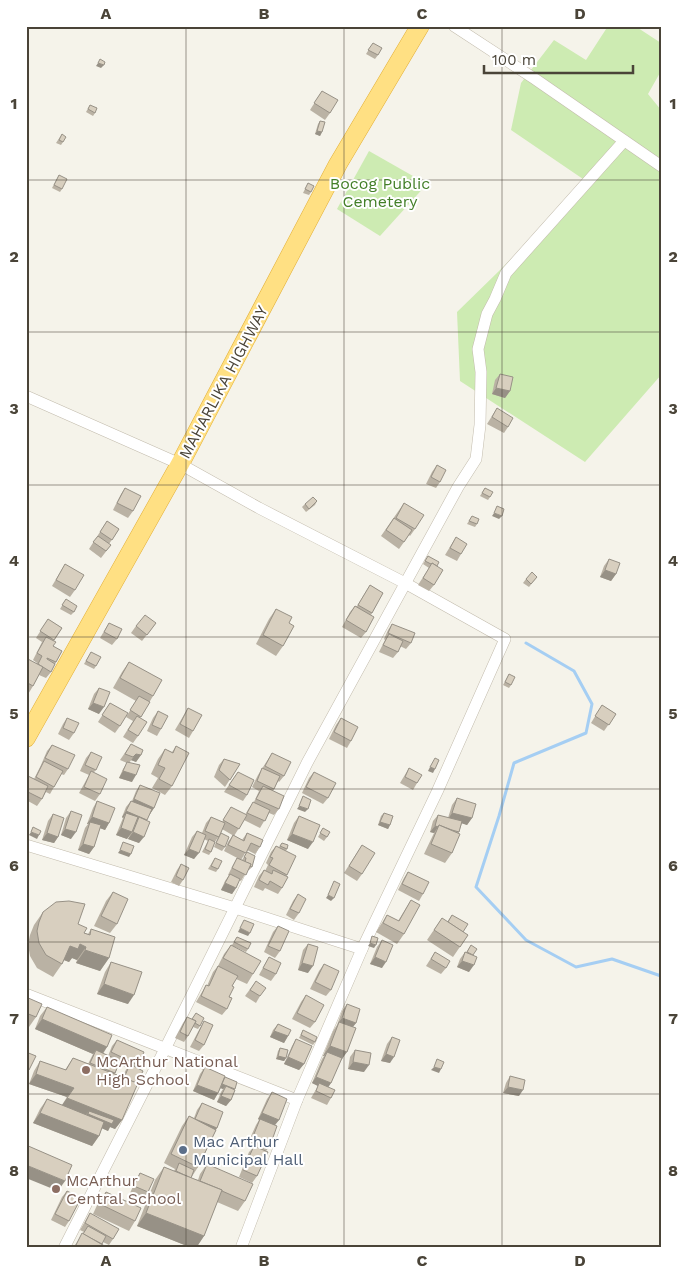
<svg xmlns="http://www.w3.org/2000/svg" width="687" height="1274" viewBox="0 0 687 1274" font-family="'Work Sans',sans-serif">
<rect width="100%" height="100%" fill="#f5f3ea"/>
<!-- green -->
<g fill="#cdebb2">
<polygon points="608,26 635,26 661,43 661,71 648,94 661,110 661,375 585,462 460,381 457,312 535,236 583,179 511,130 521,83 554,40 586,60"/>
<polygon points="369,151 427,184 380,236 337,209"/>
</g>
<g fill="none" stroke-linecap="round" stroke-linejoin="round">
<!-- stream -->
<polyline stroke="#a5cef3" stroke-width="3" points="526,643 574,671 592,704 586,733 514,763 499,816 476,887 526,940 576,967 612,959 661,976"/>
<defs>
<g id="minor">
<polyline points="454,26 535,79 661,166"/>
<polyline points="26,396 180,464 259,508 405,583 505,639 437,792 362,949 297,1100 26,994"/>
<polyline points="26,845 235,908 362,949"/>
<polyline points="64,1248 165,1049 307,763 458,487 476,459 480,425 481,372 478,349 487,314 495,299 506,273 624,141"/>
<polyline points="241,1248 297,1100"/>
</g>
<polyline id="trunk" points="26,738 180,464 338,164 420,26"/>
</defs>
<!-- minor casing -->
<use href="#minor" stroke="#c2bbac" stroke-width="12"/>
<!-- trunk casing -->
<use href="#trunk" stroke="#e3af36" stroke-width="19"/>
<!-- minor -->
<use href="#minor" stroke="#fff" stroke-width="11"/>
<!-- trunk -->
<use href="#trunk" stroke="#ffe083" stroke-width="18"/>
</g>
<!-- wall -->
<g fill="#bab2a4" fill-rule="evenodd">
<polygon points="373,43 378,55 375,59 366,54"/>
<polygon points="322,91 330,113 325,120 310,110"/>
<polygon points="90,105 95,113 93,116 86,112"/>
<polygon points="320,121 322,132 320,136 315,134 318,124"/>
<polygon points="62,134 63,142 61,145 56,143"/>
<polygon points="59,175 62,189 60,192 52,188"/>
<polygon points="308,183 311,192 309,195 303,193"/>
<polygon points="500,374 510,391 505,398 492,394 495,380"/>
<polygon points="497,408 508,427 504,433 487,424"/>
<polygon points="437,465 440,482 436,488 426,484 432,472"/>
<polygon points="125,488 133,511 128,518 113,510 121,494"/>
<polygon points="485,488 490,497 488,500 480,496"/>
<polygon points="317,501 315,505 306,512 302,507 305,504"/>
<polygon points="404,503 415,529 410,536 409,535 399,549 381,536"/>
<polygon points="472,516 477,524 475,527 467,524"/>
<polygon points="107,521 119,529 109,544 111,545 101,558 89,549"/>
<polygon points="456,537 461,554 457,561 445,555"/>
<polygon points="428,556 437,566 434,585 429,591 418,585 429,568 423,564"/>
<polygon points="609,559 616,574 611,581 600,577 604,566"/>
<polygon points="65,564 75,590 70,597 52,586"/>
<polygon points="537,577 529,587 523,583 526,579"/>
<polygon points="370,585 383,593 371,615 366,632 361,638 342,627 350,612 355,606 357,606"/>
<polygon points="66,599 74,612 71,615 60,609"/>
<polygon points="276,609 289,623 283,646 276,656 256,644 269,619"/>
<polygon points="48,619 62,628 54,641 53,646 62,651 51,672 46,678 39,675 33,686 27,696 26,658 37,664 37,663 33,660 42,642 36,638"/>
<polygon points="109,623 117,639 112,645 100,638"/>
<polygon points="156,623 142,641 131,633 136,626"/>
<polygon points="392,624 411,643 406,649 400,646 398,652 393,658 379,652 385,640 384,639 388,630"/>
<polygon points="91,652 96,666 94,669 84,664"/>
<polygon points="129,662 153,696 140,718 138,736 133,743 123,737 133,721 126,717 136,701 113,688 122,672"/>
<polygon points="509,674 511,685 509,688 503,685"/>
<polygon points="99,688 99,714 88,709 94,694"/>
<polygon points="110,703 120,726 115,733 98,722"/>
<polygon points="602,705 616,714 604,731 591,723"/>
<polygon points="188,708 193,731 189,738 175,730"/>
<polygon points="158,711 161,729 157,736 147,731 153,718"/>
<polygon points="67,718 74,733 69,740 58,734 63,724"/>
<polygon points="341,718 351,741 347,748 329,739 336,725"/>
<polygon points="131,744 141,755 136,762 131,760 129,763 132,782 119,778 123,769 127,763 120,760"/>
<polygon points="52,745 68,769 64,775 61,774 54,787 50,794 46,792 42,799 37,806 28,801 26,806 26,775 34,779 41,765 47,751"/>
<polygon points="176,746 172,786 165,795 152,788 158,778 151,774 158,759 165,749 172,752"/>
<polygon points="91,752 96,770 94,772 100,794 95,801 79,793 89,775 80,771 86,758"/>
<polygon points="272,753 284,776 279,782 278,781 273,791 279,809 274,815 269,813 260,828 244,820 234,836 222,829 219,836 225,847 222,851 214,847 218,837 215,842 211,852 209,855 202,852 208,841 204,839 194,859 184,855 192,837 197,831 202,833 206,823 211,817 222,822 231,807 245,815 249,808 254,802 259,791 252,787 258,775"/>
<polygon points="224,759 240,764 225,787 214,777 219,765"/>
<polygon points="409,768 417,783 413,790 400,783"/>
<polygon points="238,772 247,795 243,801 224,792"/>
<polygon points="314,772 328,798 323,804 302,793 309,778"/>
<polygon points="140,785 154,808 146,820 139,843 128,839 130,835 127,839 116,835 123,818 122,817 126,807 131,801 132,801 136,791"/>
<polygon points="457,798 472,818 467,825 462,823 452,853 445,863 424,854 434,833 430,832 433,821 438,815 448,818 452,805"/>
<polygon points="97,801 109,823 105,830 100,828 94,847 89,854 78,850 85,828 88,824 87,824 93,808"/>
<polygon points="71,811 71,839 61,835 66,818"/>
<polygon points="384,813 390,825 388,829 378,825 381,816"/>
<polygon points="53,814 58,837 54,843 42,840 48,821"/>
<polygon points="299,816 308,849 287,840 294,823"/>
<polygon points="323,828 327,837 324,841 318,837"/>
<polygon points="247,833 260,847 255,854 247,850 241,860 224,851 228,842 233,835 242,840"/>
<polygon points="282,843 287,849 286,851 287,875 282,888 278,894 265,888 263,891 254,887 259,876 264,870 265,871 268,865 266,863 271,852 276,846 279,847"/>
<polygon points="362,845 362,874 357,881 344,873"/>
<polygon points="247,852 252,867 249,870 248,869 241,881 239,880 236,888 232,894 221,890 225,881 229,875 228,875 233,865 237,858 242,860"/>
<polygon points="215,858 218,869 216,872 208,869"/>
<polygon points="181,864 183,880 179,886 171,882 177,870"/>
<polygon points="408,872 423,894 419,901 398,890 404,878"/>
<polygon points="113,892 117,924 110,933 94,926 106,901"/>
<polygon points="298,894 299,913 294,920 286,915 293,901"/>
<polygon points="411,900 404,934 397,944 376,932 387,915 398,921"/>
<polygon points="43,912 78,924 84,933 88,934 91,929 109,958 100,971 76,963 77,960 72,958 69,962 64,960 62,964 53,977 37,968 30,956 28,944 30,935 34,925"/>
<polygon points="452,915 463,932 468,935 453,957 427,940 442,918 447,922"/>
<polygon points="278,926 280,951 275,958 264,952 273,932"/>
<polygon points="237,937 248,949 246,952 235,947 253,974 247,984 236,979 232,986 227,1009 222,1015 196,1002 202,992 206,985 207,986 213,972 218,966 224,954 231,945 232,945"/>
<polygon points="382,940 382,968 370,964 377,947"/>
<polygon points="308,944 308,973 298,970 303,950"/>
<polygon points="471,945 472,955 469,972 457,967 460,959 465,952 466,953"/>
<polygon points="435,952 446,968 441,974 426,966"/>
<polygon points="269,957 276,974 271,981 259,975 265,964"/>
<polygon points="111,962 128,1004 97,994 105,972"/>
<polygon points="324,964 331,990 326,996 310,989 319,971"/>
<polygon points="256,981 260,996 256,1003 245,996"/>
<polygon points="306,995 315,1022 310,1028 292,1019 301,1002"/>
<polygon points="26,997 36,1017 29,1027 26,1026"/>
<polygon points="347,1004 356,1023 353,1027 331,1083 328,1087 331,1098 327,1105 311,1098 318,1086 312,1083 322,1059 324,1056 323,1056 333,1031 337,1025 342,1011"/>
<path d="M47,1007L107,1047L103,1054L108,1056L112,1046L117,1040L138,1065L136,1067L137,1083L122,1120L115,1129L110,1127L108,1131L102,1128L99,1136L92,1146L33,1123L40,1109L47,1099L62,1105L67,1097L29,1084L34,1071L40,1061L65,1070L73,1058L88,1064L93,1054L35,1029L40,1016ZM119,1064L127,1068L122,1077L115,1074Z"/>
<polygon points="196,1013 200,1026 198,1029 193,1027 188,1036 184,1042 175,1038 183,1023 187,1017 192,1019"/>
<polygon points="204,1021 204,1045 199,1051 190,1047 200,1028"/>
<polygon points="278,1024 288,1036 284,1043 270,1037 273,1030"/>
<polygon points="303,1030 315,1042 313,1045 299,1038"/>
<polygon points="392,1037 390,1063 381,1061 387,1044"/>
<polygon points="296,1039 304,1064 299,1070 284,1064 292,1046"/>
<polygon points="280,1048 286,1058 284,1061 276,1059 278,1051"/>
<polygon points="355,1050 364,1072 348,1069 350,1057"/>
<polygon points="205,1067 225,1078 234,1089 231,1100 226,1106 217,1102 221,1092 223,1089 221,1088 218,1093 214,1100 193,1091 200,1074"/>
<polygon points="510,1076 519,1096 503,1093 506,1083"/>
<polygon points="272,1092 279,1120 275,1125 270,1146 266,1151 257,1176 252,1183 239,1177 249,1152 253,1148 247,1145 256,1125 259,1120 258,1119 267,1099"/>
<polygon points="202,1103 217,1128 198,1167 191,1178 198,1180 200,1174 207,1164 245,1201 238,1211 217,1202 204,1236 196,1248 192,1248 137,1226 155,1180 164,1167 174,1171 175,1169 164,1163 182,1126 189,1116 194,1118 197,1110"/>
<polygon points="140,1173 148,1192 143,1199 130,1193 136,1180"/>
<polygon points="67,1191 69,1221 65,1227 51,1220 62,1197"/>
<polygon points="106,1192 135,1221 129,1231 93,1214 99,1201"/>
<polygon points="90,1213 113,1239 109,1245 103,1242 102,1244 108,1248 73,1248 84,1232 80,1230"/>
</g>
<!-- shaded-wall -->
<g fill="#979186">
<polygon points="98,63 104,65 101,68 96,66"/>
<polygon points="317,131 322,132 320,136 315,134"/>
<polygon points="496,388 510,391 505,398 492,394"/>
<polygon points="494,513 502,516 499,519 492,516"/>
<polygon points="605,570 616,574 611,581 600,577"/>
<polygon points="93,703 104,707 99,714 88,709"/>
<polygon points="136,754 141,755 136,762 131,760 128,764"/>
<polygon points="430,767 435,769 433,773 428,771"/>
<polygon points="123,771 136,775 132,782 119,778"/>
<polygon points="134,799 154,808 150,814 130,806"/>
<polygon points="299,806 308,809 305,812 297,809"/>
<polygon points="126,811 147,820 142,826 139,817 135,823 126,813 123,818 122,817"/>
<polygon points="452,813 472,818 467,825 448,819"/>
<polygon points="92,817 109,823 105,830 89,824 90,822 88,824 87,824"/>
<polygon points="380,822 390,825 388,829 378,825"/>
<polygon points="435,826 438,827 434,833 430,832"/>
<polygon points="121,828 132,832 127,839 116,835"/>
<polygon points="65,829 76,832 71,839 61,835"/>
<polygon points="31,832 39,835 37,839 29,835"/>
<polygon points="133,832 144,837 139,843 128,839"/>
<polygon points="47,833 58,837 54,843 42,840"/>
<polygon points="292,834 313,842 308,849 287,840"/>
<polygon points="83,844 94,847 89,854 78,850"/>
<polygon points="189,849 199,853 194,859 184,855"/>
<polygon points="120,850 131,854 129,857 118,853"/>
<polygon points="225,883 236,888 232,894 221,890"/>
<polygon points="328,895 334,898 331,901 326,898"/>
<polygon points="240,928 250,933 248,936 238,932"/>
<polygon points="370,943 376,945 374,948 368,946"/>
<polygon points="80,944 86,947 77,960 72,958 69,962 61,959 70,946"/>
<polygon points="85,950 109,958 100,971 76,963"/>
<polygon points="375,957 386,962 382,968 370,964"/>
<polygon points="462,961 474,965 469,972 457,967"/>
<polygon points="302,963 313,966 308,973 298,970"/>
<polygon points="104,984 134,995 128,1004 97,994"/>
<polygon points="342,1018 356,1023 351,1029 339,1022"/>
<polygon points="42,1019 107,1047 100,1057 96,1050 93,1054 35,1029"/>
<polygon points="274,1031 288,1036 284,1043 270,1037"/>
<polygon points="330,1046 347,1052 340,1062 327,1052 324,1056 323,1056"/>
<polygon points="386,1054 394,1057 390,1063 381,1061"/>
<polygon points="278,1056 286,1058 284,1061 276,1059"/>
<polygon points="288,1057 304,1064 299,1070 284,1064"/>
<polygon points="353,1062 369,1065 364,1072 348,1069"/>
<polygon points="434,1067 441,1069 439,1073 431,1070"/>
<polygon points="36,1074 74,1088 67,1097 29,1084"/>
<polygon points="316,1077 331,1083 327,1089 319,1083 318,1086 312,1083"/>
<polygon points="222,1084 235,1089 232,1092 226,1086 223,1089 220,1088"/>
<polygon points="197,1085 218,1093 214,1100 193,1091"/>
<polygon points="508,1087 523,1090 519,1096 503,1093"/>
<polygon points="221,1096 231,1100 226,1106 217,1102"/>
<polygon points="67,1098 122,1120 115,1129 110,1127 108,1131 83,1120 89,1111 84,1117 60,1108"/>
<polygon points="40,1113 99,1136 92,1146 33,1123"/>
<polygon points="262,1113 279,1120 274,1126 258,1119"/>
<polygon points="195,1119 217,1128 212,1134"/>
<polygon points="26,1165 65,1181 58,1191 26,1178"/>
<polygon points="146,1213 204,1236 196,1248 192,1248 137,1226"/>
</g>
<!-- building -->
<g fill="#d8cfbf" stroke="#979186">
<polygon points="373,43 382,48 378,55 368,50"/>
<polygon points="100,59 105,62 104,65 98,63"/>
<polygon points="322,91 338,100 330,113 314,103"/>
<polygon points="90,105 97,108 95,113 88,109"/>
<polygon points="320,121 325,122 322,132 317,131"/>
<polygon points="62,134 66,137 63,142 59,140"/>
<polygon points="59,175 67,179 62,189 54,185"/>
<polygon points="308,183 314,186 311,192 305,189"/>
<polygon points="500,374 513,377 510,391 496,388"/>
<polygon points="497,408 513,418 508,427 492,417"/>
<polygon points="437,465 446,470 440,482 431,477"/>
<polygon points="125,488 141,496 133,511 117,503"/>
<polygon points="485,488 493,492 490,497 482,493"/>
<polygon points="313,497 317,501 309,509 305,504"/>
<polygon points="404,503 424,515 415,529 396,518"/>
<polygon points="497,506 504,509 502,516 494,513"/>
<polygon points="472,516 479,519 477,524 469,521"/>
<polygon points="394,518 412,530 404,542 386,530"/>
<polygon points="107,521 119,529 112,540 100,532"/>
<polygon points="98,536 111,545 106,551 93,542"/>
<polygon points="456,537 467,544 461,554 450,548"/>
<polygon points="428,556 439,562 437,566 432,563 431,564 425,561"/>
<polygon points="609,559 620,563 616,574 605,570"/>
<polygon points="432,563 443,570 434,585 423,578"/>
<polygon points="65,564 84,575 75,590 56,580"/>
<polygon points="532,572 537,577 531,584 526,579"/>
<polygon points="370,585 383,593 372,613 358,605"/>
<polygon points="66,599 77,606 74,612 62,605"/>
<polygon points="355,606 374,617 366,632 346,620"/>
<polygon points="276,609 292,617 289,623 294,626 283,646 263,635"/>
<polygon points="145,615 156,623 147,635 136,626"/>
<polygon points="48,619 62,628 54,640 40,631"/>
<polygon points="109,623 122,629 117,639 104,632"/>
<polygon points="392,624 415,633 411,643 388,633"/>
<polygon points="389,634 403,641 398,652 383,645"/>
<polygon points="46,637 56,642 53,646 62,651 56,662 47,658 47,659 55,664 51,672 38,664 42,656 37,653"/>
<polygon points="91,652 101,657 96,666 86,661"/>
<polygon points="26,658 43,667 33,686 26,682"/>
<polygon points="129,662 162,680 153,696 120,678"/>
<polygon points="509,674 515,677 511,685 505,682"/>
<polygon points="99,688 110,692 104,707 93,703"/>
<polygon points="139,696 150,702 141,717 130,710"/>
<polygon points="110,703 128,713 120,726 102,715"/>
<polygon points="602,705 616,714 609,725 595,716"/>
<polygon points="188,708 202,715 193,731 180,724"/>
<polygon points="158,711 168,716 161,729 152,725"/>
<polygon points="137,716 147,722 138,736 128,730"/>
<polygon points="67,718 79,723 74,733 63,728"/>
<polygon points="341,718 358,727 351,741 334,732"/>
<polygon points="131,744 143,750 141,755 136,754 133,757 125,754"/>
<polygon points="52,745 75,755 68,769 45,758"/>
<polygon points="176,746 189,753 172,786 159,779 165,768 158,765 165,749 173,753"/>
<polygon points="91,752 102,757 96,770 85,765"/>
<polygon points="272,753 291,762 284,776 265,766"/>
<polygon points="435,758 439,760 435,769 430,767"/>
<polygon points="224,759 240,764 230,780 219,770"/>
<polygon points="44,761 63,771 54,787 36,777"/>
<polygon points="127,762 140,765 136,775 123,771"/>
<polygon points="262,768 280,776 274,789 257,781"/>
<polygon points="409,768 422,775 417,783 405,777"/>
<polygon points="91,771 107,779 100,794 84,787"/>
<polygon points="238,772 254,780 247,795 229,785"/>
<polygon points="314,772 336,783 328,798 306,787"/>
<polygon points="26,775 48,786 42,799 26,791"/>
<polygon points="140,785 160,793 154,808 134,799"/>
<polygon points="263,786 284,796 279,809 256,799"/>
<polygon points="303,796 311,800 308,809 299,806"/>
<polygon points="26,798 29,799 26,806"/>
<polygon points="457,798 476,804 472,818 452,813"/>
<polygon points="97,801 115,808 109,823 92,817"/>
<polygon points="131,801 152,809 147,820 126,811"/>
<polygon points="253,802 270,810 265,821 247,813"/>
<polygon points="231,807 247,815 239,829 223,820"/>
<polygon points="71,811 82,815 76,832 65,829"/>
<polygon points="126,813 138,817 132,832 121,828"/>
<polygon points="384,813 393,816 390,825 380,822"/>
<polygon points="53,814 64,818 58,837 47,833"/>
<polygon points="438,815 462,821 459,832 452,830 439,825 439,827 435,826"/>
<polygon points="299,816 320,825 313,842 292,834"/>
<polygon points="139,817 150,822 144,837 133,832"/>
<polygon points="211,817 225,823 219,837 205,831"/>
<polygon points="90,822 101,825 94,847 83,844"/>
<polygon points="439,825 460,834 452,853 431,844"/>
<polygon points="33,827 41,831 39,835 31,832"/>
<polygon points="323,828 330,832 327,837 320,833"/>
<polygon points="197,831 206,835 199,853 189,849"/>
<polygon points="221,833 229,837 225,847 216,843"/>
<polygon points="247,833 263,840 260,847 251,843 246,853 228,845 233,835 244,841"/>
<polygon points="209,839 215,842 211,852 205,849"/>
<polygon points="123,842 134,846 131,854 120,850"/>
<polygon points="282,843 288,845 287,849 280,846"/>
<polygon points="362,845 375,853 362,874 349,866"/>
<polygon points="276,846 296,856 287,875 269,865 273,858 270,857"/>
<polygon points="247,852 255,856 252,867 250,866 251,864 245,862 246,858 244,857"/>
<polygon points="215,858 222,861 218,869 211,866"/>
<polygon points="237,858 251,864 246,875 232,868"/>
<polygon points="181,864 189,868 183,880 176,876"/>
<polygon points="264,870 272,874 273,870 288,877 282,888 270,881 268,885 259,880"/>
<polygon points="408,872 429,882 423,894 402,884"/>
<polygon points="230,874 240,879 236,888 225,883"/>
<polygon points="334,881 340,884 334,898 328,895"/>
<polygon points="113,892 128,899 117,924 101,916"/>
<polygon points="298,894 306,899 299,913 290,909"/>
<polygon points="411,900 420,905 404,934 383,923 387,915 399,921"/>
<polygon points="69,901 85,904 78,924 87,928 84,933 90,935 91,929 115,937 109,958 85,950 86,947 80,944 78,949 70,946 62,964 46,955 39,943 37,931 39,922 43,912 56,902"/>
<polygon points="452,915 468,924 463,932 448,922"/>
<polygon points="442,918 468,935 460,947 434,930"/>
<polygon points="244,920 254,924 250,933 240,928"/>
<polygon points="278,926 289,931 280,951 268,946"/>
<polygon points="372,936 378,938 376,945 370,943"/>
<polygon points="237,937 251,943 248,949 234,942"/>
<polygon points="382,940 393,945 386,962 375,957"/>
<polygon points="308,944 318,947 313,966 302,963"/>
<polygon points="231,945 261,961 253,974 223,958"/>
<polygon points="471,945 477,949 473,955 467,952"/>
<polygon points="435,952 450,961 446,968 431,959"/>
<polygon points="465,952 477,957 474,965 462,961"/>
<polygon points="269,957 281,963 276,974 263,968"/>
<polygon points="111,962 142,972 134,995 104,984"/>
<polygon points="324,964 339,971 331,990 315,982"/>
<polygon points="218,966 238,976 232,986 234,987 229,997 232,998 227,1009 201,996 206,985 209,986"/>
<polygon points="256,981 266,988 260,996 250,990"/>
<polygon points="306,995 324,1005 315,1022 297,1013"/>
<polygon points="26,997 42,1004 36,1017 26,1013"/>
<polygon points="347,1004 360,1009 356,1023 342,1018"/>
<polygon points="47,1007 112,1035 107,1047 42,1019"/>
<polygon points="196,1013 204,1018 200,1026 195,1023 196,1021 192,1019"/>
<polygon points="187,1017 196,1021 188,1036 180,1032"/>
<polygon points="204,1021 213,1025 204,1045 195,1040"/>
<polygon points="339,1022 356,1028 347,1052 330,1046"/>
<polygon points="278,1024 291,1030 288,1036 274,1031"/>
<polygon points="303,1030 317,1037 315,1042 301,1035"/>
<polygon points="392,1037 400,1040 394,1057 386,1054"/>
<polygon points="296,1039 312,1046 304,1064 288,1057"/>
<polygon points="117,1040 144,1052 138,1065 111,1052"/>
<polygon points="280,1048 288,1050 286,1058 278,1056"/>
<polygon points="96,1050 120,1061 115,1073 90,1063"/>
<polygon points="355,1050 371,1053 369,1065 353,1062"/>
<polygon points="26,1052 36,1056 29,1070 26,1069"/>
<polygon points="327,1052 342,1058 331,1083 316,1077"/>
<polygon points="73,1058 138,1083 122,1120 67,1098 74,1088 36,1074 40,1061 66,1070"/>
<polygon points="437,1059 444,1062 441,1069 434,1067"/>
<polygon points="130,1064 143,1071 137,1083 124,1078"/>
<polygon points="205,1067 225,1076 218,1093 197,1085"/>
<polygon points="510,1076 525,1080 523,1090 508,1087"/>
<polygon points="225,1077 237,1082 235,1089 222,1084"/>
<polygon points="319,1083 335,1090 331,1098 316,1091"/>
<polygon points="226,1086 235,1090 231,1100 221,1096"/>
<polygon points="272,1092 287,1099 279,1120 262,1113"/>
<polygon points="47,1099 104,1122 99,1136 40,1113"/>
<polygon points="202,1103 223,1112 217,1128 195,1119"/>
<polygon points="89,1111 114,1120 112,1124 88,1114"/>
<polygon points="189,1116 216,1130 198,1167 171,1154"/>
<polygon points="260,1119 277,1126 270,1146 252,1139"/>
<polygon points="26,1145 72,1165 65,1181 26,1165"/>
<polygon points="254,1146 268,1152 257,1176 243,1170"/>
<polygon points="179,1163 194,1170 191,1178 176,1171"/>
<polygon points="207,1164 253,1184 245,1201 222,1191 222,1190 200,1181"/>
<polygon points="164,1167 222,1190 204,1236 146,1213"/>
<polygon points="140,1173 154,1179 148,1192 134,1186"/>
<polygon points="67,1191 81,1198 69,1221 55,1214"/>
<polygon points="106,1192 141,1208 135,1221 100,1204"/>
<polygon points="90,1213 119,1229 113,1239 85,1223"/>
<polygon points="88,1226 106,1236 102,1244 83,1234"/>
<polygon points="82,1233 108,1248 76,1248 75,1247"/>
</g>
<!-- grid -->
<path fill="none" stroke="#4a4438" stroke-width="1" stroke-opacity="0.55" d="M186,26V1248M344,26V1248M502,26V1248M26,180H661M26,332H661M26,485H661M26,637H661M26,789H661M26,942H661M26,1094H661"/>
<!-- markers -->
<g fill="#8d6e63" stroke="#fff" stroke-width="2">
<circle cx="86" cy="1070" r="5"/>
<circle cx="56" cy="1189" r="5"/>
</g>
<circle fill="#5c6f8a" stroke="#fff" stroke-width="2" cx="183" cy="1150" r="5"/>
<g text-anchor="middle" stroke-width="4" stroke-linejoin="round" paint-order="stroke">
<!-- park labels -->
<g font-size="16" fill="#437f28" stroke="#fff">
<text x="380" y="189">Bocog Public<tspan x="380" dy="18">Cemetery</tspan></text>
</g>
<!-- street labels -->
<g font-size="16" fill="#4a4438" stroke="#fff">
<text transform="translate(223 382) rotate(-62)" y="6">MAHARLIKA HIGHWAY</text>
</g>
<!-- education labels -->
<g font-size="16" fill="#785e54" stroke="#fff" text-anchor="start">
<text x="96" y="1067">McArthur National<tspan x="96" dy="18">High School</tspan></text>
<text x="66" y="1186">McArthur<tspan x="66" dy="18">Central School</tspan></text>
</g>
<!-- service labels -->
<g font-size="16" fill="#4e5e75" stroke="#fff" text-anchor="start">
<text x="193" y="1147">Mac Arthur<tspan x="193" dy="18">Municipal Hall</tspan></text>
</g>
</g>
<!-- border -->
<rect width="687" height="1274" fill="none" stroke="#ffffff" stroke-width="55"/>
<!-- scale -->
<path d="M484 65v8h149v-8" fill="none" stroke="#4a4438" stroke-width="2.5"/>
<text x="492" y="65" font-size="15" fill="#4a4438" stroke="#ffffff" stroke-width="4" paint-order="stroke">100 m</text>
<rect x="28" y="28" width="632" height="1218" fill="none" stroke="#4a4438" stroke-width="2"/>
<g font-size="16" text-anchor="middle" font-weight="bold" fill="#4a4438">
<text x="106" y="19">A</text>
<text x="264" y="19">B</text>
<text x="422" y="19">C</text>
<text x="580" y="19">D</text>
<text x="14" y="109">1</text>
<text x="673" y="109">1</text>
<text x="14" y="262">2</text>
<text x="673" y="262">2</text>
<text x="14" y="414">3</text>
<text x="673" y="414">3</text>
<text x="14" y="566">4</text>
<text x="673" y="566">4</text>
<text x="14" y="719">5</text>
<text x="673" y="719">5</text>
<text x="14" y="871">6</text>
<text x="673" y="871">6</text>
<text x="14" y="1024">7</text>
<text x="673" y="1024">7</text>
<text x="14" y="1176">8</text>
<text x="673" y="1176">8</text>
<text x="106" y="1266">A</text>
<text x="264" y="1266">B</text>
<text x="422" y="1266">C</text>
<text x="580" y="1266">D</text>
</g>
</svg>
